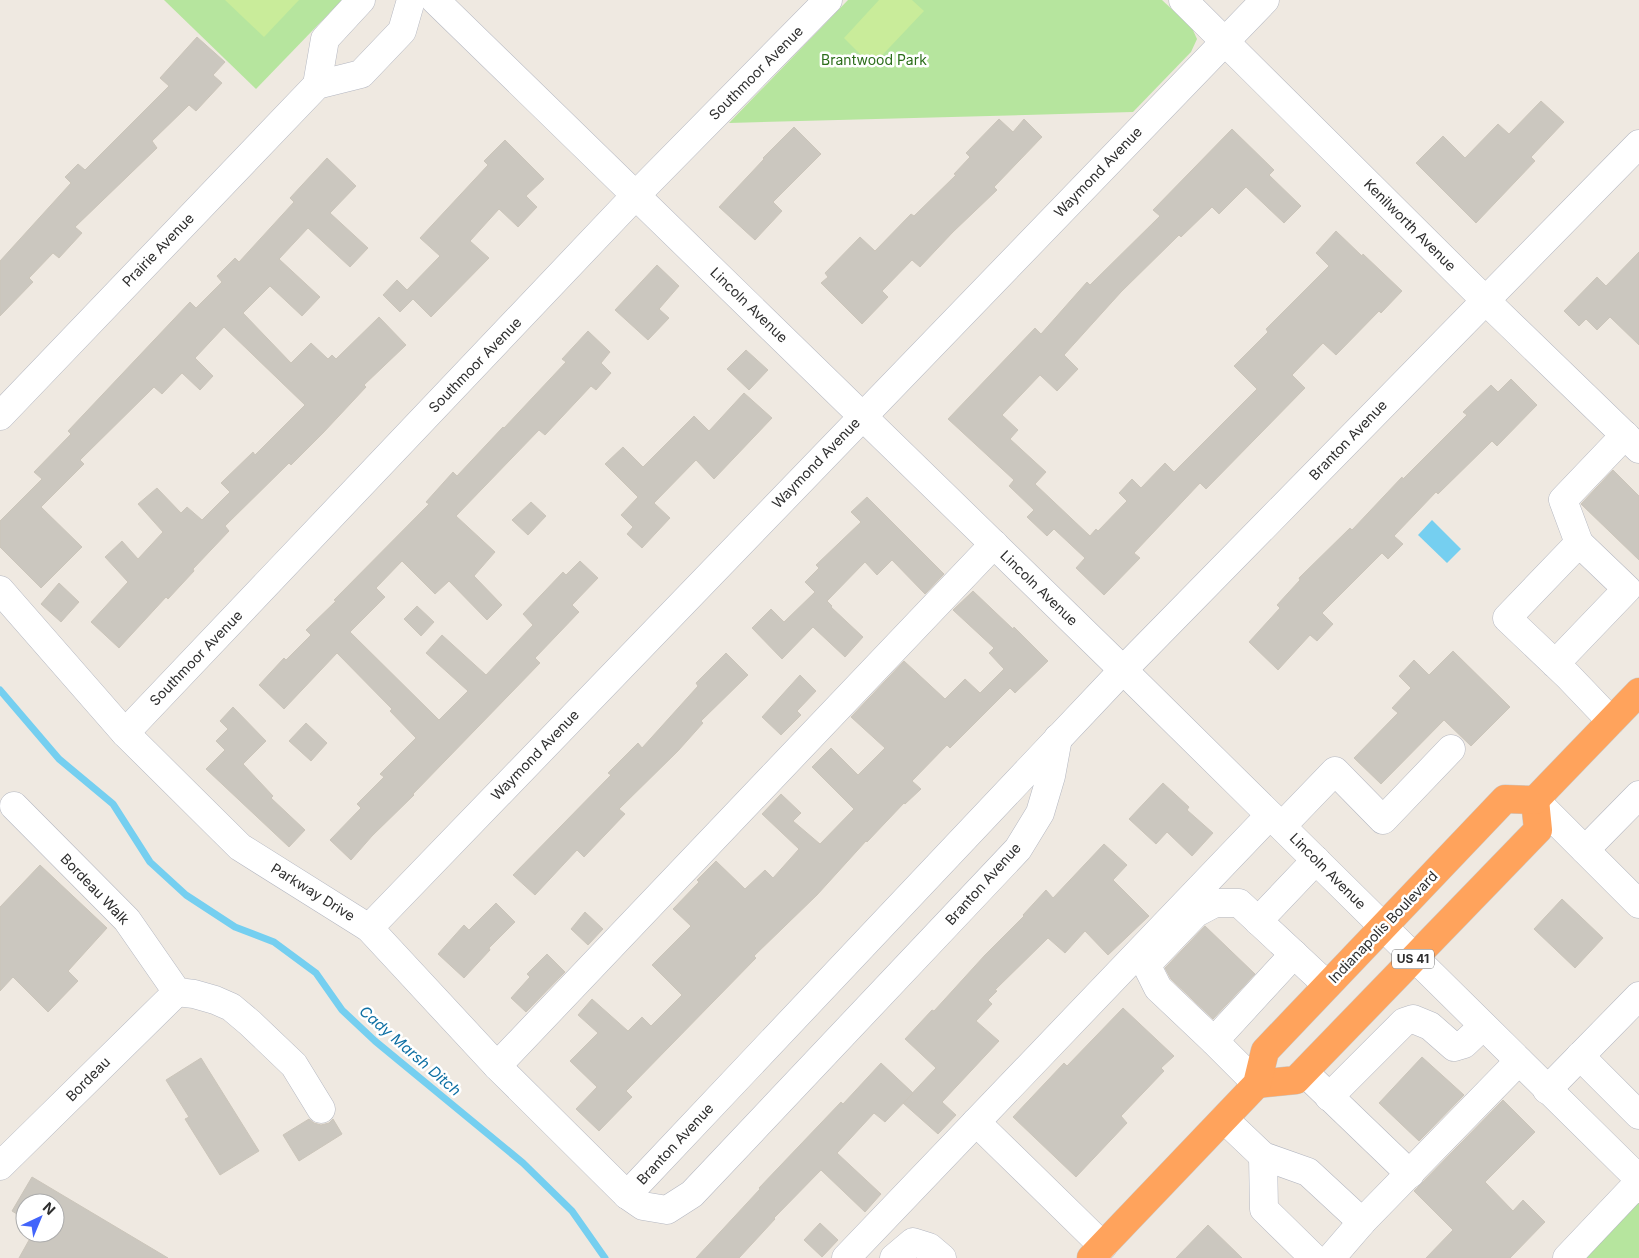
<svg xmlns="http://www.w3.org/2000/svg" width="1639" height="1258" viewBox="0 0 1639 1258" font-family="Inter,sans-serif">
<rect width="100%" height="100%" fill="#efe9e1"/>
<!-- green -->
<g fill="#b6e59e">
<polygon points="164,0 342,0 256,89"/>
<polygon points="848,0 1162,0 1192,28 1197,39 1191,52 1133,112 729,123"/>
<polygon points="1639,1194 1639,1258 1579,1258"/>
</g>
<!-- pitch -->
<g fill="#c9ec9a">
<polygon points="225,0 299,0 264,37"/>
<polygon points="879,0 912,0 924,11 872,66 844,38"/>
</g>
<!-- water -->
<polygon fill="#75cff0" points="1432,520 1461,549 1447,563 1418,535"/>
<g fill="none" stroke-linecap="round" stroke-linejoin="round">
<!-- stream -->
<polyline stroke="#75cff0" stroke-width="7" points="0,690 59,759 113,804 150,862 186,895 235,927 274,942 316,973 342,1010 375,1041 523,1163 572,1211 605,1258"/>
</g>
<!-- building -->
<g fill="#cbc7bf" stroke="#cbc5ba">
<polygon points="197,37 225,62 213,75 222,83 196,111 189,105 152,141 157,148 75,227 82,233 59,258 53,253 29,278 33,282 0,316 0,261 71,183 65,177 78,164 85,170 169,86 160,78"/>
<polygon points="1541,101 1564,122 1531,157 1535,161 1476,223 1416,163 1443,136 1465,158 1498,124 1509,134"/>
<polygon points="999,119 1013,132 1024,119 1042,137 994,187 997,190 953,232 920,267 912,260 882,291 888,297 862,324 821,283 828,277 825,273 860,237 875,251 911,214 914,216 956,175 954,174 970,157 966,153"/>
<polygon points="794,127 821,154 773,202 782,211 755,240 719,207 764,159 763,158"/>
<polygon points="1232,129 1274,170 1269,175 1301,206 1284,223 1246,187 1219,214 1212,207 1181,237 1179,235 1121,292 1064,355 1078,369 1057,391 1040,375 1002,415 1018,430 1010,439 1046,472 1035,484 1090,536 1096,529 1098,531 1127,501 1119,493 1132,479 1141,488 1165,463 1174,472 1257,389 1234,366 1268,332 1266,329 1329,266 1316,253 1336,231 1362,256 1363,254 1402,291 1381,313 1379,311 1336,355 1323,343 1292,375 1305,388 1206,489 1200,483 1134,553 1140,558 1104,595 1076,568 1085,558 1054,529 1047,536 1027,517 1034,510 1009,486 1014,480 948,419 1035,328 1041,334 1087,282 1090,285 1160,216 1153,210"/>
<polygon points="505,140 544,179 526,196 537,207 518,227 499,209 470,241 489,258 431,317 413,299 400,312 383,295 397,280 407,290 440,256 420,238 488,165 484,161"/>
<polygon points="327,158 356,186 330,213 368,248 350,267 308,228 279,259 320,297 302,316 270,286 243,313 291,363 311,343 328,359 332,355 336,359 379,317 406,345 364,385 366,387 323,433 291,465 289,463 225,526 229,531 193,569 194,571 168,599 166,597 119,648 91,622 128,582 105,557 122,541 138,559 163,532 138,504 157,488 181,513 187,507 202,520 230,492 221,483 253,452 255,455 305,405 224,327 195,358 213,376 200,390 182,373 162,394 154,387 80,460 84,464 41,507 82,547 41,588 0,547 0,521 42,479 34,472 71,434 68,431 190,302 196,308 222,282 217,276 235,258 239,262 294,202 290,198"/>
<polygon points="1639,252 1639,345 1610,317 1597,330 1586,319 1579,326 1564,311 1597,277 1606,286"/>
<polygon points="657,265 679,286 659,309 669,318 648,340 615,310"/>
<polygon points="588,331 610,352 601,363 611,373 596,390 591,386 545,435 539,430 456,516 495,552 474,576 502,605 487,620 449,581 435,594 402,561 376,588 385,597 350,632 439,720 468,691 426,653 442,635 486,675 533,625 523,614 563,572 566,575 580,561 598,578 572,605 579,612 535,658 540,663 413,794 414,795 372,836 351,860 330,840 361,808 357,804 384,777 380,774 416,738 390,711 392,709 337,653 284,709 259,685 284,658 286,660 311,635 306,630 336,601 334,600 429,504 426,502 453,472 457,476 503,427 504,428 566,362 562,359"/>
<polygon points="746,350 768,370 749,390 727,369"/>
<polygon points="1511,379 1537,405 1497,446 1492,441 1438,494 1436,492 1394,536 1403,544 1388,559 1382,553 1322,613 1333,624 1317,641 1310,635 1278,670 1249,642 1280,608 1277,605 1300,580 1299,578 1350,528 1352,530 1402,477 1403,479 1467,415 1463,412 1491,385 1498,392"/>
<polygon points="744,393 772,418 714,479 696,460 654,503 670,518 642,548 627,534 633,527 621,515 638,497 605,464 623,447 643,467 694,416 709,431"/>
<polygon points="1613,470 1639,496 1639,560 1581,504"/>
<polygon points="867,497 944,574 925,594 892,560 877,575 865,562 827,601 832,606 831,607 863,637 845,657 813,627 782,659 752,628 771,609 784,622 815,592 805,582 819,568 816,565 861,522 851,512"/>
<polygon points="531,502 546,516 528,535 512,520"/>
<polygon points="59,583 79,602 61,622 41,604"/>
<polygon points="973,591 1013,629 1014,627 1048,661 1015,693 1010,688 950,748 947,745 912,781 921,789 905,804 904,803 867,842 866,841 817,895 754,956 756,958 626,1091 632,1097 599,1131 576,1109 597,1087 570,1061 598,1033 578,1015 592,999 628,1031 642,1017 651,1026 682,995 652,965 691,926 673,909 699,882 697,880 716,861 745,889 765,870 773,878 799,849 762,814 781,794 801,813 793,821 820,844 854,809 812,767 831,748 858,775 885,748 851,717 904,661 945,699 965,679 980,693 1004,669 989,653 994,648 953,610"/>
<polygon points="417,606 434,622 421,636 404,619"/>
<polygon points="1453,651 1510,707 1471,746 1444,720 1381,784 1354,758 1398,713 1392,708 1411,688 1399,676 1414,660 1429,675"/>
<polygon points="726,653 748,675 701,721 703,723 678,751 619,809 625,814 584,857 577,850 535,895 513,875 611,775 608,773 638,743 642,748 698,686 696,683"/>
<polygon points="800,675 816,691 797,711 801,715 781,735 762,717"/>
<polygon points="233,707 266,741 243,764 273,796 271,798 305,830 289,847 206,769 225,750 216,741 228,729 220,721"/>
<polygon points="306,723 327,743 311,761 289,741"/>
<polygon points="1163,783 1189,807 1187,810 1213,833 1192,856 1167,832 1156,844 1129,819"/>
<polygon points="1104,844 1127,865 1113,880 1149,916 1108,955 1085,931 1065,953 1048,938 995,990 997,991 988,1000 992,1004 976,1021 999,1041 942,1102 956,1115 938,1134 903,1103 936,1068 905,1039 932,1010 934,1011 985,955 1024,916 1023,915 1046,890 1053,898"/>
<polygon points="40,865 107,928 68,971 78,981 48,1012 13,977 0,991 0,907"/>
<polygon points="1562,899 1603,938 1575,968 1534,929"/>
<polygon points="496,903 515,922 489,948 490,950 464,978 438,954 464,925 469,930"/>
<polygon points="585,912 603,929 588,945 571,929"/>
<polygon points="1205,926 1255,974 1213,1019 1171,979 1165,968"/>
<polygon points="547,954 565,972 526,1012 511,998 530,977 527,974"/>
<polygon points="1123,1008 1174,1056 1161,1068 1164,1071 1121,1116 1127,1123 1076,1177 1013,1117 1064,1063 1067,1066"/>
<polygon points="1422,1057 1464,1095 1419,1141 1379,1103"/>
<polygon points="201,1058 259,1151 220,1175 185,1119 189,1117 166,1080"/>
<polygon points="881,1063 913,1093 885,1122 874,1113 837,1153 881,1194 865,1212 821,1170 774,1218 775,1219 739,1258 696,1258 760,1189 759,1188 841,1102 843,1104"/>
<polygon points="1503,1100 1535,1132 1485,1182 1513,1211 1523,1200 1545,1222 1510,1258 1426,1258 1453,1230 1414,1191"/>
<polygon points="309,1119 314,1123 321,1125 329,1123 333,1119 342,1134 299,1161 283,1135"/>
<polygon points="32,1177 168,1258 19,1258 33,1233 55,1233 55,1203 25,1203 25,1219 12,1211"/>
<polygon points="820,1223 838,1240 822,1257 804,1240"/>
<polygon points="1208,1225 1242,1258 1176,1258"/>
</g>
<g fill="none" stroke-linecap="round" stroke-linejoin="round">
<defs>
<g id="minor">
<polyline points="435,0 1123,670 1639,1179"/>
<polyline points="1183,0 1485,300 1639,449"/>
<polyline points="317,85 325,39 361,0"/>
<polyline points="0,416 317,85 361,74 402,31 411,0"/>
<polyline points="1579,543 1563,500 1625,435"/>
<polyline points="0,590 125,733 240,847 369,928 497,1066 627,1195 643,1206 667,1210 692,1194 1018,849 1040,813 1051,776 1058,738"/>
<polyline points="1555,664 1627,589 1579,543 1507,618 1568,676 1611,721"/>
<polyline points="125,733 636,195 828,0"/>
<polyline points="1535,800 1639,904"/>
<polyline points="14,806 127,920 177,992 194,994 215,1000 231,1007 250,1023 294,1065 321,1109"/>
<polyline points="1282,826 1335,771 1383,820 1451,749"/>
<polyline points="1585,850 1639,795"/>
<polyline points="1258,921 1316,860"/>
<polyline points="369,928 1265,0"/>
<polyline points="1214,1041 1294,954"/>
<polyline points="1580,1056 1639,1115"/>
<polyline points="497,1066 994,544"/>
<polyline points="1304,1072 1410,1174"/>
<polyline points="1257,1084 1214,1041 1158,988 1148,968 1150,961 1196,913 1215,903 1239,903 1327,985"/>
<polyline points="1547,1090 1639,996"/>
<polyline points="1329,1097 1404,1022 1413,1019 1430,1026 1454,1047 1464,1044 1483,1026"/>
<polyline points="1224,1119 1263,1156 1308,1172 1362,1222"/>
<polyline points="976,1122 1103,1246"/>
<polyline points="1263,1156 1264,1209 1314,1258"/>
<polyline points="0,1166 177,992"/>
<polyline points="627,1195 1123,670 1639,144"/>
<polyline points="846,1258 1270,815"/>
<polyline points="894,1258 913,1242 929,1247 942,1258"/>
<polyline points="1331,1258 1362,1222 1519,1061"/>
<polyline points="1567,1258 1639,1182"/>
</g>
<g id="highway">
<polyline points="1257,1084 1296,1080 1538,830 1535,800"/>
<polyline points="1091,1258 1257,1084 1265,1051 1505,799 1535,800 1639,692"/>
</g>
</defs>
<!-- minor casing -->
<use href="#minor" stroke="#b4b7c1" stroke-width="29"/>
<!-- highway casing -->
<use href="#highway" stroke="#c9c9c9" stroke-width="29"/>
<!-- minor -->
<use href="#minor" stroke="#fff" stroke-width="28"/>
<!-- highway -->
<use href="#highway" stroke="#ffa35c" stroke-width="28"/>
</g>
<g text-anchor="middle" stroke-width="5" stroke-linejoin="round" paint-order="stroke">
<!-- shield labels -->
<rect fill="#fff" stroke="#6d6d6d" stroke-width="1" x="1392" y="949.5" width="42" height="19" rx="4"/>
<g font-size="12" font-weight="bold" fill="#2e2e2e">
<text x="1413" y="963">US 41</text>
</g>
<!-- park labels -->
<g font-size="14" fill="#2c6e1b" stroke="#fff">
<text x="874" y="65">Brantwood Park</text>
</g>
<!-- street labels -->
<g font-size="14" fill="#2e2e2e" stroke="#fff">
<text transform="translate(756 73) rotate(-45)" y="5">Southmoor Avenue</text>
<text transform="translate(1098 172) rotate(-46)" y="5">Waymond Avenue</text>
<text transform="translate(1410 225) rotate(45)" y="5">Kenilworth Avenue</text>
<text transform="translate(158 250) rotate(-46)" y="5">Prairie Avenue</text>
<text transform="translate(749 305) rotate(44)" y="5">Lincoln Avenue</text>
<text transform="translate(475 365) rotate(-46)" y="5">Southmoor Avenue</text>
<text transform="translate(1348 440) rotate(-46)" y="5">Branton Avenue</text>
<text transform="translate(816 463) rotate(-46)" y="5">Waymond Avenue</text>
<text transform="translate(1039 588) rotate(44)" y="5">Lincoln Avenue</text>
<text transform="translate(196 658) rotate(-46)" y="5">Southmoor Avenue</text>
<text transform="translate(535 755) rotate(-46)" y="5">Waymond Avenue</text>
<text transform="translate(1328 871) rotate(45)" y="5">Lincoln Avenue</text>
<text transform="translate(983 884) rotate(-48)" y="5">Branton Avenue</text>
<text transform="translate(95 889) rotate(46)" y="5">Bordeau Walk</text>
<text transform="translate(313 892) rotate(32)" y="5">Parkway Drive</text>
<text transform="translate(1383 927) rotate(-46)" y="5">Indianapolis Boulevard</text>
<text transform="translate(88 1079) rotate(-45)" y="5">Bordeau</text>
<text transform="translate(675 1144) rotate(-47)" y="5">Branton Avenue</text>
</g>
<!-- water labels -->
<g font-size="15" font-style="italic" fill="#0d6fa3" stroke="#fff">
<text transform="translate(410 1051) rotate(41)" y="5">Cady Marsh Ditch</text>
</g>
</g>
<!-- north arrow -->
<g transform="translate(40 1218) rotate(44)"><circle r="24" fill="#ffffff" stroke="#ababab"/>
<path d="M0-4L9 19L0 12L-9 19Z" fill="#4264fb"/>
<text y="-8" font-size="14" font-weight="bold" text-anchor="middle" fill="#2e2e2e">N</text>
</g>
</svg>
